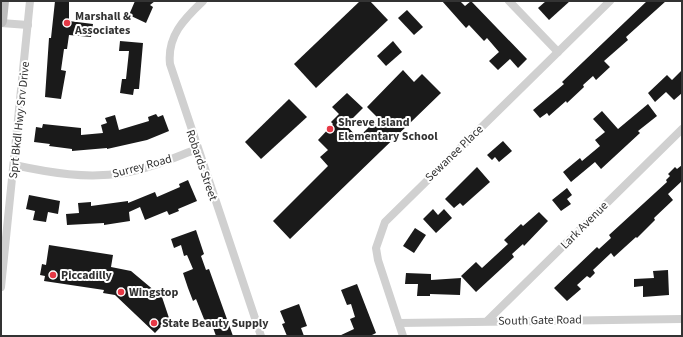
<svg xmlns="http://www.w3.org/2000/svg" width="683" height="337" viewBox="0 0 683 337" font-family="'Source Sans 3',sans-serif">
<rect width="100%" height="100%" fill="#fff"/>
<!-- building -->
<g fill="#1a1a1a">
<polygon points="55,1 69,1 69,21 93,24 91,37 69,35 67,49 64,49 61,70 66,71 61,99 45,97 49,38 51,38"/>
<polygon points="135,1 155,1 150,5 153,7 146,23 129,15"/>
<polygon points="360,1 370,1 388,20 316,88 294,64"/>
<polygon points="442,1 460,1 465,6 471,1 527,59 518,68 510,59 498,70 489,61 499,52 487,38 484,41 469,25 466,28"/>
<polygon points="546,1 570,1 549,20 538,8"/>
<polygon points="647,1 666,1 626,37 628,40 604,61 610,67 596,80 593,76 583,85 584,87 567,103 566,101 549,116 547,113 540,118 533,110 564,84 562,82"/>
<polygon points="407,10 423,27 414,35 398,18"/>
<polygon points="120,41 143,43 139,89 134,89 133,95 120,93 122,79 126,79 129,51 119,51"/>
<polygon points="393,41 402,52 386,66 377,56"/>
<polygon points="403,70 414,82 422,74 441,93 290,239 273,221 328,166 320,157 328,150 318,140 333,124 331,122 339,114 332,107 347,93 363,108 346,125 358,138 378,118 367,107"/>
<polygon points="682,70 682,93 674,100 666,92 655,102 648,93 667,75 672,80"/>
<polygon points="289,99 307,117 261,159 245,142"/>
<polygon points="648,104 657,116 638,131 640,133 601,169 595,162 571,182 563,172 580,158 582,161 600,146 595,140 605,132 593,119 602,111 618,129"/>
<polygon points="156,114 158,117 163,115 169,131 147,140 107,149 107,148 72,151 72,149 49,146 50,144 34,142 36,127 42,128 43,124 81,128 81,135 103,133 101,125 107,123 105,118 115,115 119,130 149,121 148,117"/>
<polygon points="503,141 512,151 499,162 495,157 492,160 487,155"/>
<polygon points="682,165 682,181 668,194 673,200 654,218 655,220 637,238 636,237 614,257 611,253 593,270 595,273 590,278 587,276 577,285 581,289 567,301 554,288 597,247 599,249 611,238 609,235 667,182 666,180 670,176 668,174 675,167 677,169"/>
<polygon points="477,167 490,182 463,206 460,203 454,208 445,199"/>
<polygon points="188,180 197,201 178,209 179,211 169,215 167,211 145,220 140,207 129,212 130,221 104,225 104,223 67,225 66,214 79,213 78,203 91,202 91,206 128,201 128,203 155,192 157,197 180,187 179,184"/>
<polygon points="567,188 572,195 567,199 571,204 561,211 552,200"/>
<polygon points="29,195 60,201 58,214 48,212 46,222 33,220 35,211 26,209"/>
<polygon points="433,209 438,215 444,209 452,218 436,233 423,219"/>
<polygon points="539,212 548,221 524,246 523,244 512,254 514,257 476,292 461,276 476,262 482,268 508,244 504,240 521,224 523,226"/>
<polygon points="415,228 426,235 414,253 403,246"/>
<polygon points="196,230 204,254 201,256 206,270 209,269 233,336 216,336 211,322 206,324 196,299 193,301 188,288 183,273 193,269 187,255 184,256 181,245 174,248 171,239"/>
<polygon points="49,245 113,255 111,267 131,271 162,297 169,318 155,333 115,295 103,293 104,290 44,281 45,276 40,275 42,264 46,265"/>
<polygon points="668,270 669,295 643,297 643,286 634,287 634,279 654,278 653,271"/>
<polygon points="406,273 431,274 431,280 461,278 460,295 430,294 430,296 417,296 418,284 405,284"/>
<polygon points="357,284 376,333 370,336 339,336 354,329 350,319 355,317 351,304 347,305 341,290"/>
<polygon points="299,304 307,326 301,328 304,336 287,336 282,324 285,323 280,311"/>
</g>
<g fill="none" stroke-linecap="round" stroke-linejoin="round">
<!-- minor -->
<g stroke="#d0d0d0" stroke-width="8">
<path d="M203,1C184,19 167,36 170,64L261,336"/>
<polyline points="509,1 558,52"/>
<polyline points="1,23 28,25"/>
<path d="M14,165C51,173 87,179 124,173C149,169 173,158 197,149"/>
<polyline points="1,287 30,1"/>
<polyline points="487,321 682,129"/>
<polyline points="399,323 682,319"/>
<polyline points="403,336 378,260 376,248 385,222 610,1"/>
</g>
<!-- secondary -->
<polyline stroke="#bdbdbd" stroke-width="12" points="1,21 3,1"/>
</g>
<!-- markers -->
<g fill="#e63946" stroke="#fff" stroke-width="1.5">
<circle cx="67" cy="23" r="4"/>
<circle cx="330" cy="129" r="4"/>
<circle cx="53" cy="275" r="4"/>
<circle cx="121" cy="292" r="4"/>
<circle cx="154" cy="323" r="4"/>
</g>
<g text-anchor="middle" stroke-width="4" stroke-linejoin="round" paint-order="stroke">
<!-- poi labels -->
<g font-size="12" font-weight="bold" fill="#333" stroke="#fff" text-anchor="start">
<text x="75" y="20">Marshall &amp;<tspan x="75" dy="14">Associates</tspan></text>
<text x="338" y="126">Shreve Island<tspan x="338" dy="14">Elementary School</tspan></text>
<text x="61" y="279">Piccadilly</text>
<text x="129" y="296">Wingstop</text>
<text x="162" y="327">State Beauty Supply</text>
</g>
<!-- street labels -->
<g font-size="12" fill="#333" stroke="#fff">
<text transform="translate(19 120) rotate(-84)" y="4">Sprt Bkdl Hwy Srv Drive</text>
<text transform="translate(454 153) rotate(-44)" y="4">Sewanee Place</text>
<text transform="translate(202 165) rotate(71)" y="4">Robards Street</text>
<text transform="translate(142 166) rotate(-15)" y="4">Surrey Road</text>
<text transform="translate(584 225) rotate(-45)" y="4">Lark Avenue</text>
<text transform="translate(540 320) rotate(-1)" y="4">South Gate Road</text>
</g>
</g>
<!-- border -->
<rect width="683" height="337" fill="none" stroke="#333333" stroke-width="4"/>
</svg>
